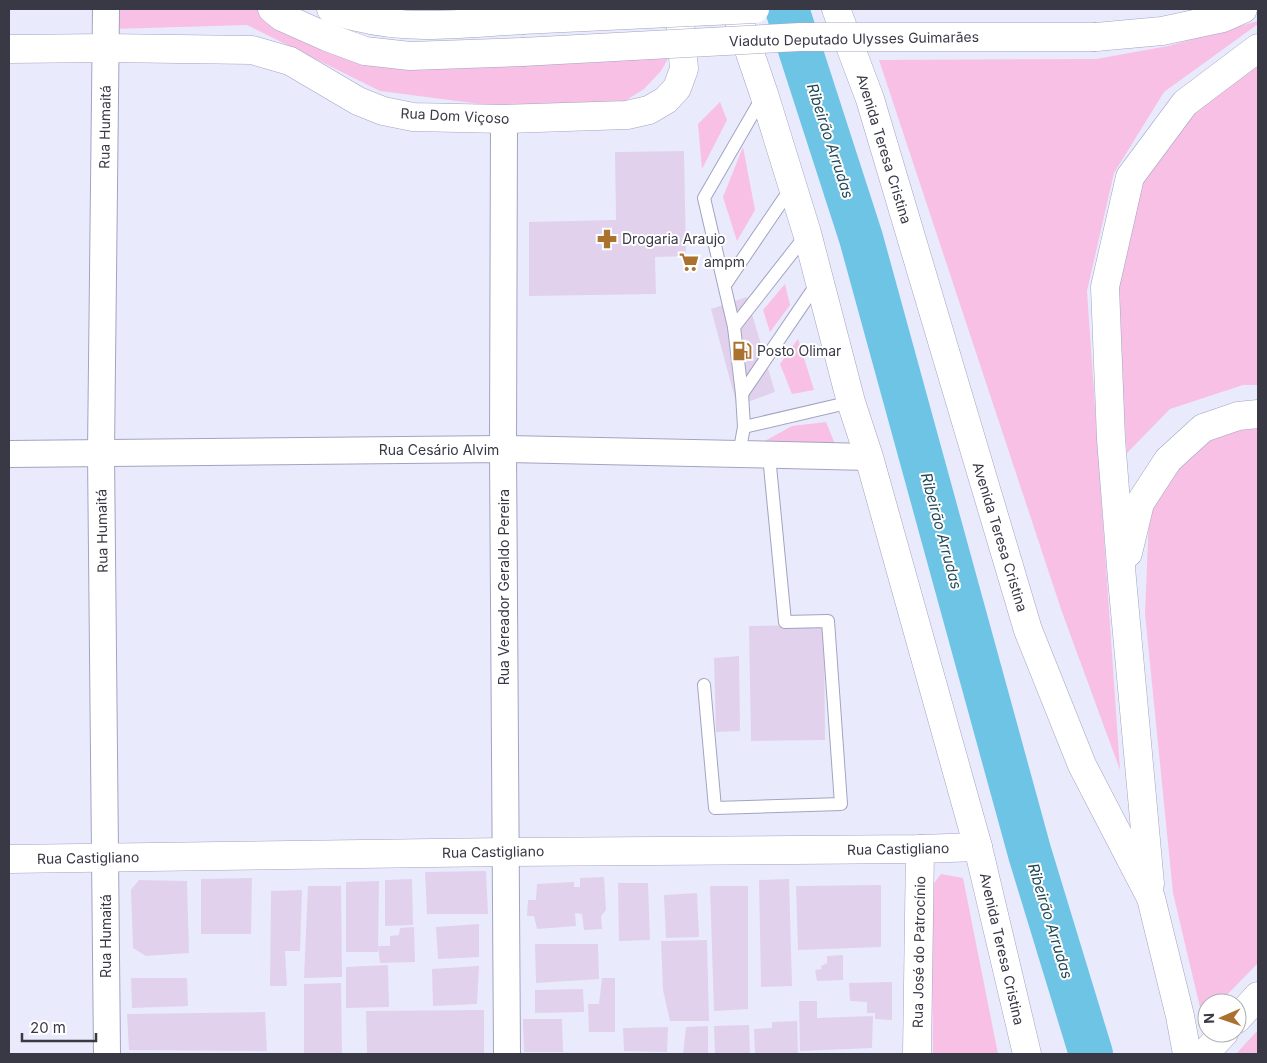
<svg xmlns="http://www.w3.org/2000/svg" width="1267" height="1063" viewBox="0 0 1267 1063" font-family="Inter,sans-serif">
<rect width="100%" height="100%" fill="#e9ebfd"/>
<!-- green -->
<g fill="#f7c0e4">
<polygon points="112,9 272,9 343,43 670,55 661,71 644,89 620,104 488,105 380,91 247,25 112,29"/>
<polygon points="1258,21 1258,24 1164,92 1114,173 1087,291 1120,770 1062,612 879,60 1096,59 1168,46"/>
<polygon points="1258,60 1258,385 1243,385 1170,409 1127,453 1114,289 1139,180 1190,111"/>
<polygon points="720,102 727,120 702,169 698,124"/>
<polygon points="743,147 755,210 737,241 723,197"/>
<polygon points="785,284 790,305 770,332 763,310"/>
<polygon points="798,339 814,390 792,394 780,364"/>
<polygon points="826,422 835,444 761,443 792,426"/>
<polygon points="1258,422 1258,963 1219,1003 1207,1003 1207,1016 1203,1020 1173,893 1145,614 1150,493 1192,447"/>
<polygon points="941,874 963,878 998,1054 933,1054 931,887"/>
<polygon points="1258,1030 1258,1054 1236,1054"/>
</g>
<g fill="none" stroke-linecap="round" stroke-linejoin="round">
<!-- river -->
<polyline stroke="#6dc4e5" stroke-width="44" points="787,9 861,238 1030,854 1091,1054"/>
</g>
<!-- building -->
<g fill="#e1d1ed">
<polygon points="684,151 686,256 655,257 656,294 529,296 529,222 616,220 615,152"/>
<polygon points="747,297 775,392 737,406 711,309"/>
<polygon points="824,625 825,740 751,741 749,626"/>
<polygon points="739,656 740,731 716,732 714,658"/>
<polygon points="486,871 488,914 427,914 425,872"/>
<polygon points="604,877 606,910 601,916 602,929 584,930 582,914 575,913 576,926 537,929 534,916 527,916 528,900 536,900 537,884 574,882 574,887 580,887 580,878"/>
<polygon points="252,878 251,934 201,934 201,879"/>
<polygon points="412,879 413,925 385,926 385,880"/>
<polygon points="789,879 792,986 761,987 759,880"/>
<polygon points="139,880 187,881 189,953 146,956 133,948 131,890"/>
<polygon points="379,881 378,952 346,952 346,882"/>
<polygon points="618,883 648,883 650,940 619,941"/>
<polygon points="881,885 881,947 798,950 796,886"/>
<polygon points="308,886 341,886 342,977 304,978"/>
<polygon points="710,886 748,886 748,1009 714,1011"/>
<polygon points="302,890 300,951 285,951 287,986 270,986 271,891"/>
<polygon points="697,893 699,937 666,938 664,895"/>
<polygon points="479,924 479,957 438,959 436,927"/>
<polygon points="414,927 415,962 380,963 378,946 390,946 390,936 399,935 400,928"/>
<polygon points="707,940 709,1021 670,1021 663,990 661,941"/>
<polygon points="535,944 598,944 599,979 536,983"/>
<polygon points="843,955 843,980 817,981 815,970 822,969 821,966 827,963 827,956"/>
<polygon points="388,965 389,1007 346,1008 346,967"/>
<polygon points="479,966 477,1004 433,1006 432,969"/>
<polygon points="131,978 187,978 188,1006 132,1008"/>
<polygon points="602,978 615,978 615,1032 589,1032 588,1004 599,1004"/>
<polygon points="892,982 892,1020 875,1019 875,1013 867,1013 867,1002 850,1001 849,983"/>
<polygon points="341,983 342,1054 304,1054 304,984"/>
<polygon points="583,989 584,1012 535,1013 535,990"/>
<polygon points="799,1001 817,1001 817,1018 873,1016 872,1048 800,1051"/>
<polygon points="484,1010 484,1054 367,1054 366,1011"/>
<polygon points="265,1012 267,1051 129,1050 127,1014"/>
<polygon points="523,1019 562,1019 563,1052 524,1052"/>
<polygon points="797,1021 798,1054 755,1054 754,1029 772,1028 772,1022"/>
<polygon points="749,1025 750,1054 715,1054 714,1026"/>
<polygon points="708,1026 708,1054 683,1054 686,1027"/>
<polygon points="668,1027 667,1052 624,1051 623,1028"/>
</g>
<g fill="none" stroke-linecap="round" stroke-linejoin="round">
<defs>
<g id="service">
<polyline points="725,285 791,188"/>
<polyline points="734,327 806,235"/>
<polyline points="742,394 818,282"/>
<polyline points="744,427 851,402"/>
<polyline points="739,454 744,427 742,394 734,327 704,198 763,96"/>
<polyline points="704,685 715,808 841,804 828,621 785,622 770,466 770,454"/>
</g>
<g id="minor">
<polyline points="106,9 101,453 107,1054"/>
<polyline points="504,119 503,449 507,1054"/>
<polyline points="9,454 503,449 739,454 869,457"/>
</g>
<g id="tertiary">
<polyline points="9,49 106,48 252,50 290,61 358,101 383,111 413,117 504,119 627,115 649,110 666,100 677,88 684,69 679,9"/>
<polyline points="9,859 505,852 920,849 978,847"/>
<polyline points="917,1054 920,849"/>
</g>
<g id="secondary">
<polyline points="272,9 282,17 327,37 365,51 410,56 522,52"/>
<path d="M331,9C339,13 348,15 357,17C411,31 467,23 522,20"/>
<polyline points="1096,37 1162,31 1223,18 1243,9"/>
</g>
<g id="trunk">
<polyline points="735,9 764,94 807,233 851,402 869,457 978,847 1027,1054"/>
<polyline points="836,9 870,99 1028,630 1082,765 1151,898 1180,1016 1187,1054"/>
<polyline points="1128,553 1140,503 1168,460 1203,428 1238,416 1258,414"/>
<polyline points="1150,884 1122,579 1111,439 1105,287 1130,177 1185,103 1258,48"/>
<polyline points="1237,1019 1258,996"/>
<polyline points="1204,1054 1224,1033"/>
</g>
</defs>
<!-- service casing -->
<use href="#service" stroke="#a1a4c1" stroke-width="14"/>
<!-- minor casing -->
<use href="#minor" stroke="#a1a4c1" stroke-width="28"/>
<!-- tertiary casing -->
<use href="#tertiary" stroke="#a1a4c1" stroke-width="29"/>
<!-- secondary casing -->
<use href="#secondary" stroke="#a1a4c1" stroke-width="29"/>
<!-- trunk casing -->
<use href="#trunk" stroke="#a1a4c1" stroke-width="29"/>
<!-- service -->
<use href="#service" stroke="#fff" stroke-width="12"/>
<!-- minor -->
<use href="#minor" stroke="#fff" stroke-width="26"/>
<!-- tertiary -->
<use href="#tertiary" stroke="#fff" stroke-width="28"/>
<!-- secondary -->
<use href="#secondary" stroke="#fff" stroke-width="28"/>
<!-- trunk -->
<use href="#trunk" stroke="#fff" stroke-width="28"/>
<defs>
<g id="secondary-bridge">
<polyline points="522,20 755,9"/>
<polyline points="522,52 800,37 1096,37"/>
</g>
</defs>
<!-- secondary-bridge casing -->
<use href="#secondary-bridge" stroke="#a1a4c1" stroke-width="29" stroke-linecap="butt"/>
<!-- secondary-bridge -->
<use href="#secondary-bridge" stroke="#fff" stroke-width="28"/>
</g>
<!-- icons -->
<defs>
<symbol id="pharmacy-bare" viewBox="-9 -9 18 18"><path d="M-2-6h4v4h4v4h-4v4h-4v-4h-4v-4h4Z" fill="#aa712f" stroke="#fff" stroke-width="2.5" paint-order="stroke"/></symbol>
<symbol id="supermarket-bare" viewBox="-9 -9 18 18"><path d="M-6-5.5h2.5l.6 2H6L4.5 2H-2.5L-4.4-4H-6ZM-1.5 3.2a1.3 1.3 0 1 0 .1 0ZM3 3.2a1.3 1.3 0 1 0 .1 0Z" fill="#aa712f" stroke="#fff" stroke-width="2.5" paint-order="stroke"/></symbol>
<symbol id="fuel-bare" viewBox="-9 -9 18 18"><path d="M-5.5-6h7V0h2V4h1.3V-2.5L3-4.5l.8-.8L6-3V5H2.5V1h-1V6h-7ZM-4.2-4.7v3.2H.2V-4.7Z" fill="#aa712f" stroke="#fff" stroke-width="2.5" paint-order="stroke"/></symbol>
</defs>
<g fill-rule="evenodd">
<use href="#pharmacy-bare" x="593" y="225" width="28" height="28"/>
<use href="#supermarket-bare" x="675" y="248" width="28" height="28"/>
<use href="#fuel-bare" x="728" y="337" width="28" height="28"/>
</g>
<g text-anchor="middle" stroke-width="4" stroke-linejoin="round" paint-order="stroke">
<!-- street labels -->
<g font-size="14" fill="#383945" stroke="#fff">
<text transform="translate(854 39) rotate(-1)" y="5">Viaduto Deputado Ulysses Guimarães</text>
<text transform="translate(455 116) rotate(3)" y="5">Rua Dom Viçoso</text>
<text transform="translate(105 127) rotate(-89)" y="5">Rua Humaitá</text>
<text transform="translate(884 149) rotate(73)" y="5">Avenida Teresa Cristina</text>
<text x="439" y="455">Rua Cesário Alvim</text>
<text transform="translate(102 531) rotate(-91)" y="5">Rua Humaitá</text>
<text transform="translate(1000 537) rotate(73)" y="5">Avenida Teresa Cristina</text>
<text transform="translate(504 587) rotate(-90)" y="5">Rua Vereador Geraldo Pereira</text>
<text transform="translate(898 849) rotate(-1)" y="5">Rua Castigliano</text>
<text transform="translate(493 852) rotate(-1)" y="5">Rua Castigliano</text>
<text transform="translate(88 858) rotate(-1)" y="5">Rua Castigliano</text>
<text transform="translate(106 936) rotate(-90)" y="5">Rua Humaitá</text>
<text transform="translate(1002 949) rotate(77)" y="5">Avenida Teresa Cristina</text>
<text transform="translate(919 952) rotate(-89)" y="5">Rua José do Patrocínio</text>
</g>
<!-- poi labels -->
<g font-size="14" fill="#383945" stroke="#fff" text-anchor="start">
<text x="622" y="244">Drogaria Araujo</text>
<text x="704" y="267">ampm</text>
<text x="757" y="356">Posto Olimar</text>
</g>
<!-- water labels -->
<g font-size="15" font-style="italic" fill="#234a59" stroke="#fff">
<text transform="translate(830 141) rotate(72)" y="5">Ribeirão Arrudas</text>
<text transform="translate(941 531) rotate(75)" y="5">Ribeirão Arrudas</text>
<text transform="translate(1050 921) rotate(73)" y="5">Ribeirão Arrudas</text>
</g>
</g>
<!-- border -->
<rect width="1267" height="1063" fill="none" stroke="#383945" stroke-width="20"/>
<!-- north arrow -->
<g transform="translate(1222 1018) rotate(268)"><circle r="24" fill="#ffffff" stroke="#afb0b5"/>
<path d="M0-4L9 19L0 12L-9 19Z" fill="#aa712f"/>
<text y="-8" font-size="14" font-weight="bold" text-anchor="middle" fill="#383945">N</text>
</g>
<!-- scale -->
<path d="M22 1033v8h74v-8" fill="none" stroke="#383945" stroke-width="2.5"/>
<text x="30" y="1033" font-size="15" fill="#383945" stroke="#ffffff" stroke-width="4" paint-order="stroke">20 m</text>
</svg>
